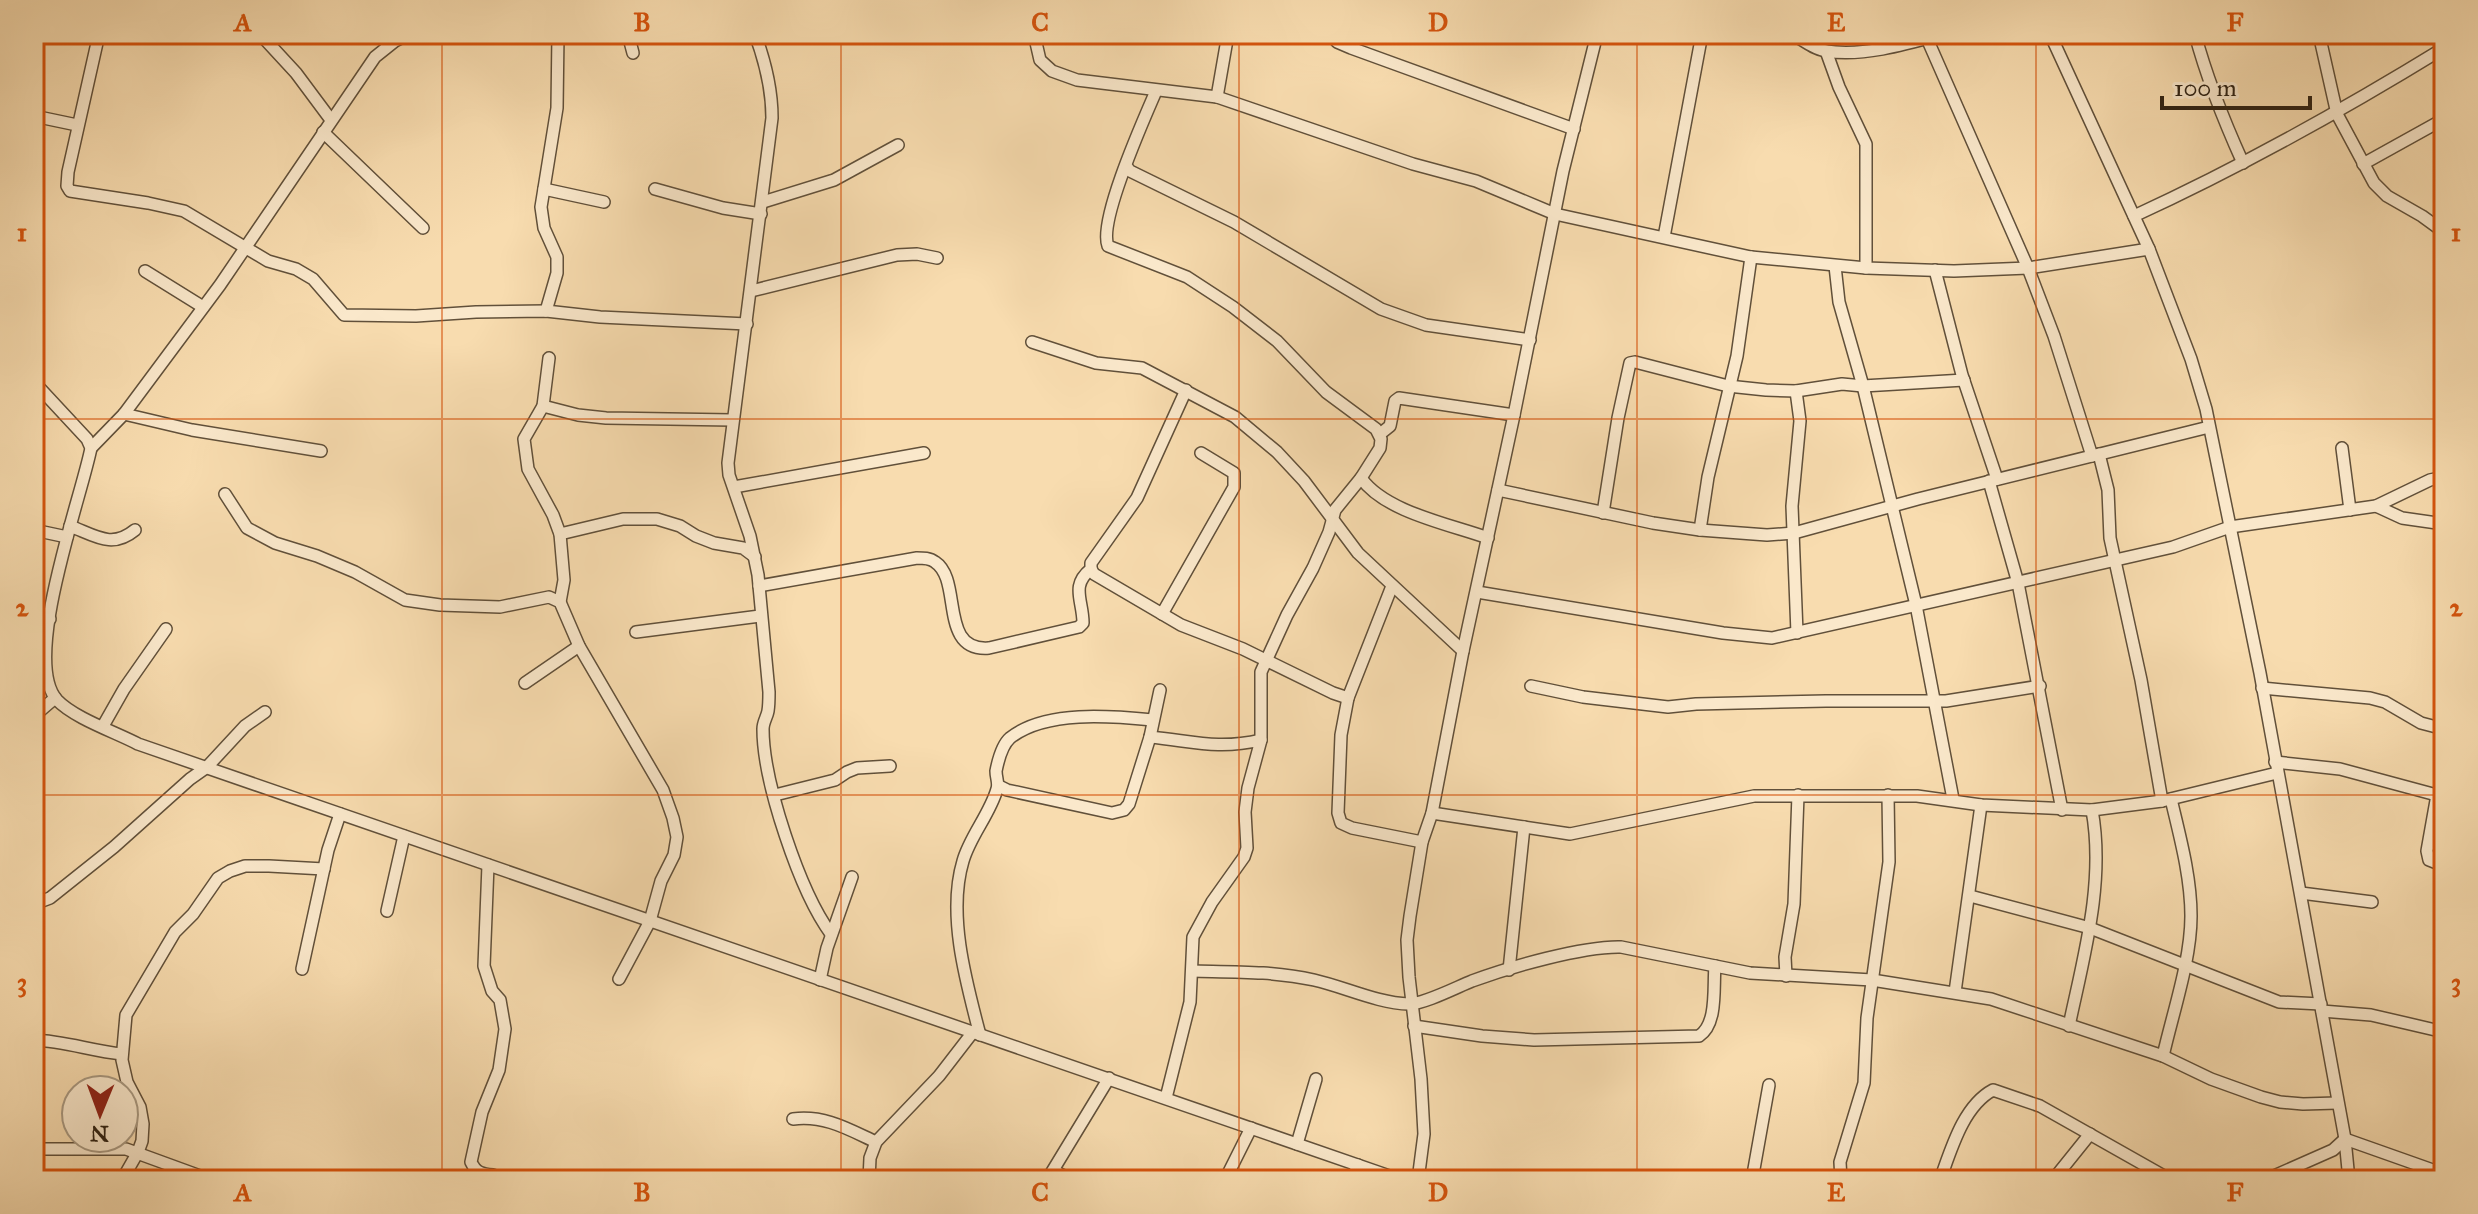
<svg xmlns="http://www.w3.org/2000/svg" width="2478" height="1214" viewBox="0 0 2478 1214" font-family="'IM FELL Great Primer',serif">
<rect width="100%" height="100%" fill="#f8dcaf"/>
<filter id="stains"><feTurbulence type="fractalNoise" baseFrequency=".0025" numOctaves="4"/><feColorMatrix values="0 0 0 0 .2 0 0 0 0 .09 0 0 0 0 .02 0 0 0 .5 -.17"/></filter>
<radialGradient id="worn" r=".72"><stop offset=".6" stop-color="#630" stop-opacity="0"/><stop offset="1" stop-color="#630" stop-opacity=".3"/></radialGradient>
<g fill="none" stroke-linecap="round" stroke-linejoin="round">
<defs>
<g id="minor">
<polyline points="99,34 68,172 67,186 70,191 148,203 184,211 268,261 296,269 313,279 344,315 416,316 476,312 546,311 600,317 747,324"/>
<polyline points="260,34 296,73 331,120"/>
<polyline points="628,34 633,53"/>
<path d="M755,34C765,61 772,89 772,118L728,463L729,475L750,536L758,575L769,692C769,698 769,705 768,711C767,717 763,722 763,729C763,782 800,892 831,934"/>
<polyline points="1034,34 1040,60 1052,71 1077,80 1217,97 1413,164 1476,181 1555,214 1751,257 1866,268 1954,271 2028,268 2149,249"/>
<polyline points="1330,34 1337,42 1351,48 1574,129"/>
<path d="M1792,34C1803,40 1813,49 1826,51C1863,57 1907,44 1943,34"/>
<polyline points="1925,34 2028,268 2054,336 2092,456"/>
<polyline points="2050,34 2149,249 2191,359 2206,409 2260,673 2345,1139 2349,1180"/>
<path d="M2195,34C2207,79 2224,121 2243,163"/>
<polyline points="2319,34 2337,114 2374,183 2387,196 2422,216 2444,232"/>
<polyline points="1826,51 1839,87 1866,144 1866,268"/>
<path d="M1156,91C1144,119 1098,221 1108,246L1187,277L1233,307L1277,341L1326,392L1376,429L1381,439L1380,448L1361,478L1335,510L1329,532L1313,568L1287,615L1261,672V740L1248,788L1245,812L1247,848L1244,857L1212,902L1193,937L1190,1002L1166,1098"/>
<polyline points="1217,97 1228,34"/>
<polyline points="34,116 77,125"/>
<polyline points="323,132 423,228"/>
<polyline points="2363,164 2444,119"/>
<polyline points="1126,166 1130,171 1234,222 1381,309 1426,325 1530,340"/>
<polyline points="544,189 604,202"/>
<polyline points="655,189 723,208 761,214"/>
<polyline points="763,202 834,180 898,145"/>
<path d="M2134,216C2241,167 2343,110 2444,48"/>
<polyline points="1664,237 1702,34"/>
<polyline points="1835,266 1839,302 1863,386 1916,605 1953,799"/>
<polyline points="1935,270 1962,375 1997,479"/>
<polyline points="145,271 203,307"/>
<polyline points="751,291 897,255 917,254 937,258"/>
<polyline points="546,311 557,273 557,257 544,228 541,207 557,108 558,34"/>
<polyline points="1032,342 1096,363 1142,368 1235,417 1277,452 1304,481 1358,553 1463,651"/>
<polyline points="549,358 543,406 524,439 528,469 553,515 560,534 564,580 560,602"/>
<path d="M34,382L87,439L91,448C81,499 21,660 57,700C74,718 115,732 138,744L1401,1180"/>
<polyline points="1796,391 1800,421 1792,506 1797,633"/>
<polyline points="543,406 578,415 606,418 732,420"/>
<polyline points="124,414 192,430 321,451"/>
<polyline points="1380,434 1390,426 1395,401 1399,398 1514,415"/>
<polyline points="91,448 124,414 220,285 375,57 395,41 409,34"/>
<polyline points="2342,448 2350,510"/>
<polyline points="2099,454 2108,490 2110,538 2141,680 2162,801"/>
<path d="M1361,478C1385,512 1449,524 1488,538"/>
<polyline points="1989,481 2018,583 2062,810"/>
<polyline points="734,487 924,453"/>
<polyline points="1498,490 1653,523 1700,530 1767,535 1794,533 1918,499 2209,427"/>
<polyline points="225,494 247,528 275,543 317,556 355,572 405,600 440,605 500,607 549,597 560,602 579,646 663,790 673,818 677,837 674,855 661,881 650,921 619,979"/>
<polyline points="2376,506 2402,518 2444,524"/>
<polyline points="1603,513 1618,418 1630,363 1635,362 1728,386 1766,390 1796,391 1842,384 1863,386 1964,380"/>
<path d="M70,526C96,536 112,549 135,530"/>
<polyline points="34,530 67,537"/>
<polyline points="1700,530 1708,477 1737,356 1751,257"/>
<polyline points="560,534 623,519 657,519 680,526 696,536 714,543 743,548 755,557"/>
<polyline points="1091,569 1094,574 1181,625 1243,649 1333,693 1348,698"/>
<path d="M759,586L917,558C923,558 930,558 935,562C963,580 938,652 989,648L1079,627L1083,623C1083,600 1070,586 1091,569V563L1137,498L1186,390"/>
<polyline points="1392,586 1348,698 1341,735 1338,813 1341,823 1352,828 1422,842"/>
<polyline points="1477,592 1723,633 1772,638 2173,547 2230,527 2376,506 2430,480 2444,477"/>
<polyline points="1162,614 1234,487 1234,473 1201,453"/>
<polyline points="34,615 50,619"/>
<polyline points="636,632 760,616"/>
<polyline points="525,683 579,646"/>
<polyline points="1531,686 1583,697 1668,707 1696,704 1826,701 1946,701 2040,686"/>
<polyline points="2262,688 2370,698 2385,702 2421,723 2444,729"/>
<polyline points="34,716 55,698"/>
<polyline points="103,726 124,689 166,629"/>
<path d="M1150,737C1193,741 1217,750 1261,740"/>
<polyline points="2275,762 2340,769 2444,797"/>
<polyline points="999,786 1007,790 1112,813 1124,810 1129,804 1150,737 1160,690"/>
<polyline points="775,795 835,780 847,772 857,768 890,766"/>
<polyline points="2437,795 2427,851 2429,860 2444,866"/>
<polyline points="1432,813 1570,834 1754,796 1917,796 1981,805 2092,810 2162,801 2277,773"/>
<path d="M488,865L484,966L492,991L500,1000L505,1029L499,1070L482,1112L471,1162C476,1173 482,1174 493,1175"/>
<polyline points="2301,893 2372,902"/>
<polyline points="1970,896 2090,928 2279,1002 2321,1004"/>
<polyline points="34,904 50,898 114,847 190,779 207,767 245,726 265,712"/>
<polyline points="387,911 404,836"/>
<polyline points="302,969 328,850 340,814"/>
<polyline points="1509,970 1524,827"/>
<path d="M1192,971C1233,972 1273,971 1314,980C1345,987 1377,1003 1409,1004C1424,1004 1457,987 1472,981C1510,967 1583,946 1621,947L1750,973L1872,980L1991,999L2163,1056L2211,1079L2261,1097L2280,1102L2303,1104L2337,1103"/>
<polyline points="1786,976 1785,957 1794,904 1798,795"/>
<polyline points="820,980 827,948 852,877"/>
<polyline points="1955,992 1981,805"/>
<polyline points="2322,1011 2371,1015 2444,1032"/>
<path d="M1414,1026L1482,1036L1534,1040L1699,1036C1718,1024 1713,987 1715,966"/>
<path d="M2069,1026C2084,955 2105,882 2092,810"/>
<path d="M980,1035C966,982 947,914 963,861C970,836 990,814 997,789C999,783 996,778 996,771C998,761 1002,745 1010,738C1045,710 1111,716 1153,720"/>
<path d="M34,1040C64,1041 92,1051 122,1054"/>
<path d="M2163,1056C2173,1012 2191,960 2191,916C2191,877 2180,837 2171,799"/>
<path d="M793,1119C825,1115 848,1129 876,1142"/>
<polyline points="1297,1144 1316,1079"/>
<polyline points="34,1149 126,1149 211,1180"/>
<polyline points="1054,1171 1072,1180"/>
<polyline points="1700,1179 1704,1180"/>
<polyline points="122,1180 138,1152 142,1141 143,1124 140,1107 127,1082 122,1060 126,1015 175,932 193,914 218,878 230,871 245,866 269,866 324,869"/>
<polyline points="869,1180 870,1158 876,1142 939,1076 973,1032"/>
<polyline points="1047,1180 1109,1078"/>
<polyline points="1225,1180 1251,1128"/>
<polyline points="1351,1180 1358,1165"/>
<polyline points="1418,1180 1424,1134 1421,1079 1409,977 1407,940 1410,916 1422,842 1432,813 1463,651 1514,415 1563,171 1597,34"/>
<polyline points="1752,1180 1769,1085"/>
<polyline points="1841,1180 1840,1162 1864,1083 1867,1018 1889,862 1888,795"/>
<path d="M1940,1180C1951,1150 1963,1106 1993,1090L2040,1106L2171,1180"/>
<polyline points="2053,1180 2090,1134"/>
<polyline points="2265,1180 2333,1150 2345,1139 2444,1174"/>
</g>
</defs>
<!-- minor casing -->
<use href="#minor" stroke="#61503a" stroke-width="14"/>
<!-- minor -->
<use href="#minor" stroke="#fae8cb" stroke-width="11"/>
</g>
<!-- grid -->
<path fill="none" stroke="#d6540d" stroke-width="2" stroke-opacity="0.55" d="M442,34V1180M841,34V1180M1239,34V1180M1637,34V1180M2036,34V1180M34,419H2444M34,795H2444"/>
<!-- margin -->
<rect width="2478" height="1214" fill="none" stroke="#f8dcaf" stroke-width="88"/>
<!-- north arrow -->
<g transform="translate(100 1114) rotate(181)"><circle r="38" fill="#fae8cb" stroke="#a99981" stroke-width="2"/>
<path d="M0-6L14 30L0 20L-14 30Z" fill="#8f2418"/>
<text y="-12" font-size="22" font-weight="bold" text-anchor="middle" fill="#2f2213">N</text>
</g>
<!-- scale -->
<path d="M2162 96v12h148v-12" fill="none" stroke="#2f2213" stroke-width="4"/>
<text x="2174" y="96" font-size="24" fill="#2f2213" stroke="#fae8cb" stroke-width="6" paint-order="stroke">100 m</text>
<rect x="44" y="44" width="2390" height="1126" fill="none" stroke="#d6540d" stroke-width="3"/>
<g font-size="26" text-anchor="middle" font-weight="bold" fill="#d6540d">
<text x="243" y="31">A</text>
<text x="642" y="31">B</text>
<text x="1040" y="31">C</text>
<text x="1438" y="31">D</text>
<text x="1836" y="31">E</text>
<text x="2235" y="31">F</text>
<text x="22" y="241">1</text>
<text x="2456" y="241">1</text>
<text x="22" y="616">2</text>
<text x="2456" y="616">2</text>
<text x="22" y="991">3</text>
<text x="2456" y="991">3</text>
<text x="243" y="1201">A</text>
<text x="642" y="1201">B</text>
<text x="1040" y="1201">C</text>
<text x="1438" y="1201">D</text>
<text x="1836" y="1201">E</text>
<text x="2235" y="1201">F</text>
</g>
<rect width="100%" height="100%" filter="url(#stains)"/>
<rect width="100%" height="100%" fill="url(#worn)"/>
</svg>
